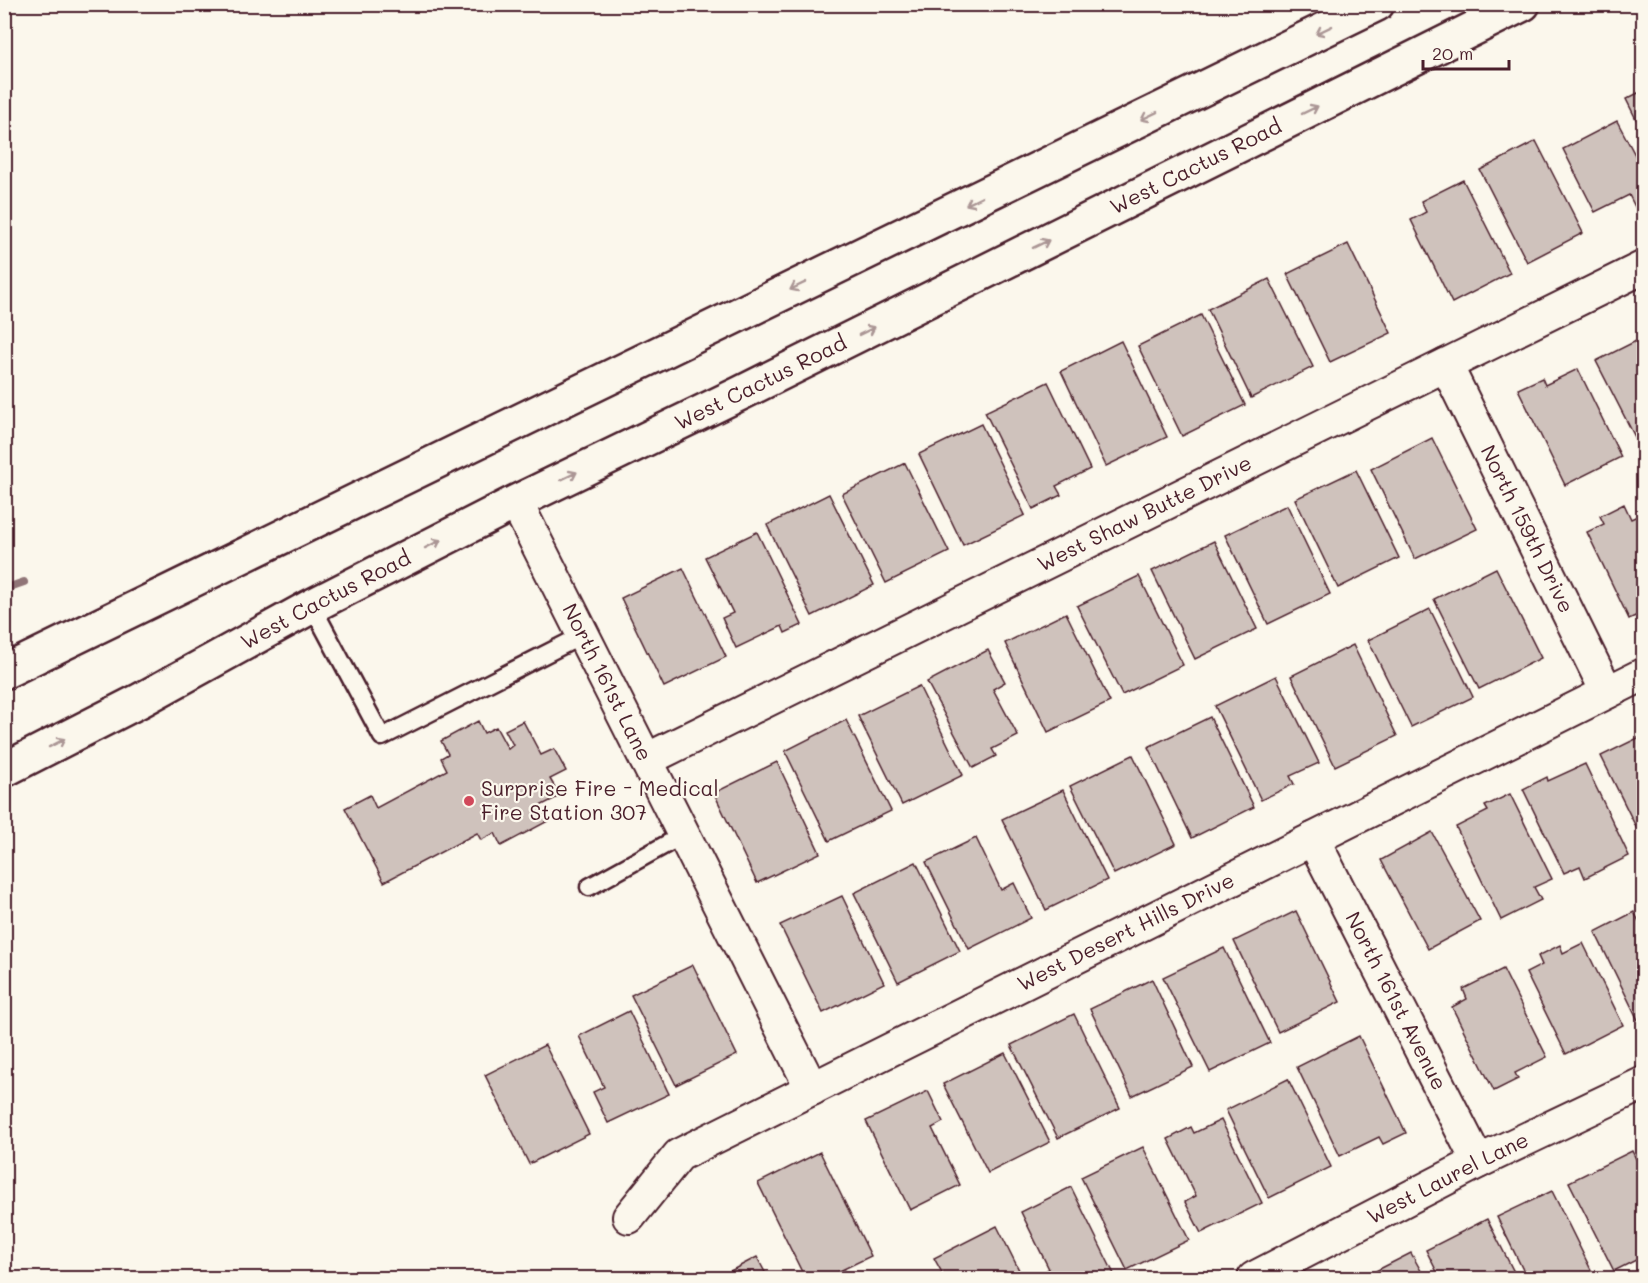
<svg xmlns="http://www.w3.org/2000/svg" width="1648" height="1283" viewBox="0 0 1648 1283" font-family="Mali,sans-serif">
<rect width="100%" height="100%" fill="#fbf7ec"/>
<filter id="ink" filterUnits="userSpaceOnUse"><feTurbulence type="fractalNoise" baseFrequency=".0167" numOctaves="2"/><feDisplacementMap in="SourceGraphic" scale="12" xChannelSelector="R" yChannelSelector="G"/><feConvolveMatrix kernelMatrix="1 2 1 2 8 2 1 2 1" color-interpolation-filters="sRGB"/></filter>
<g filter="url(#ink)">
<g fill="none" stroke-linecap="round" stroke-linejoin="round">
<!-- stream -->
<polyline stroke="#907477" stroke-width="8" points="4,589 24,582"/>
</g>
<!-- building -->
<g fill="#cfc2bc" stroke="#4a1f2b" stroke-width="1.5">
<polygon points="1644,90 1644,135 1626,99"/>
<polygon points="1617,121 1644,172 1644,212 1639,215 1629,195 1595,212 1563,149"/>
<polygon points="1536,141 1583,233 1527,262 1480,170"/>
<polygon points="1463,180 1510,273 1452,303 1411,220 1426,212 1421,201"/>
<polygon points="1348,244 1391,333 1330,362 1287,274"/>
<polygon points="1269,279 1313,367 1251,398 1208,309"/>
<polygon points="1201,315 1245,405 1182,436 1138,346"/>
<polygon points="1644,337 1644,435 1636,439 1596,361"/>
<polygon points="1121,341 1167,437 1106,466 1061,371"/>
<polygon points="1578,369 1621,457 1565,485 1518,389 1542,378 1545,385"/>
<polygon points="1048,382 1090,469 1056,486 1061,495 1033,509 985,412"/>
<polygon points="981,424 1025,515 963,545 919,454"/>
<polygon points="1432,438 1477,529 1415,559 1371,469"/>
<polygon points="905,463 949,552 886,583 842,494"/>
<polygon points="1356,470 1399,558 1338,588 1295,499"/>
<polygon points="829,494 874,585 812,616 767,525"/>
<polygon points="1624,504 1631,519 1644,513 1644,612 1629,619 1587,532 1604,524 1600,516"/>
<polygon points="1287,505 1330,594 1268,624 1225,535"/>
<polygon points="757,532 802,625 785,633 782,626 736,648 722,618 733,613 705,557"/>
<polygon points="1214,541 1257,629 1195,659 1152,571"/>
<polygon points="683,568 726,657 664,687 621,598"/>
<polygon points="1496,568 1541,658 1479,689 1434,599"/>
<polygon points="1139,576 1183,665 1122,695 1077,606"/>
<polygon points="1430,609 1473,697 1411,727 1368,640"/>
<polygon points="1066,613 1110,702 1048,732 1005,643"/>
<polygon points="1353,645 1397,736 1335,766 1291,676"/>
<polygon points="988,650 1005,682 993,689 1018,736 992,749 996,756 973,768 927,682"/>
<polygon points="1276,676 1319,763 1290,776 1294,784 1261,800 1215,706"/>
<polygon points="919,686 963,775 902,805 858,716"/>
<polygon points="1210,717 1254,807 1192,838 1148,747"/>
<polygon points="846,720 891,811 829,841 785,751"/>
<polygon points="478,721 484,733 496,727 508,749 513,745 505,730 523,721 541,755 554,749 566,771 550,779 560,796 540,806 548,821 501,846 495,833 481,840 477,833 384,882 345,808 370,795 376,808 447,770 441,758 448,754 441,741"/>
<polygon points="1644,735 1644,836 1641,837 1601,756"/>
<polygon points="1133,755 1176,844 1114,874 1070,786"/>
<polygon points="777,762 820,853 757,883 714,793"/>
<polygon points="1585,764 1629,856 1585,878 1580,866 1564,873 1523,789 1547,777 1548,781"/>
<polygon points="1063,790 1107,880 1046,910 1002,819"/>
<polygon points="1510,794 1552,879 1534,887 1541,900 1501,920 1456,827 1488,811 1485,806"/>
<polygon points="1432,832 1480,921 1428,949 1381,860"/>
<polygon points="976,838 1001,890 1014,883 1031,918 969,949 926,862"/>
<polygon points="916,862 960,951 898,982 854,893"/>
<polygon points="842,896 884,983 823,1013 780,925"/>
<polygon points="1296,911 1340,1002 1278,1032 1234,941"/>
<polygon points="1634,912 1640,923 1644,921 1644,1017 1638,1020 1595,932"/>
<polygon points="1583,943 1623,1025 1566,1054 1526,973 1542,965 1538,956 1560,945 1563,953"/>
<polygon points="1224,948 1270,1043 1210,1072 1163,977"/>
<polygon points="693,965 737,1055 676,1085 631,995"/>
<polygon points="1503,969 1547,1057 1515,1073 1518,1079 1494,1091 1452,1007 1467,999 1463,989"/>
<polygon points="1152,979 1193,1067 1132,1096 1090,1009"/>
<polygon points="629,1011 669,1094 608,1123 593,1092 604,1087 579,1036"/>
<polygon points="1074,1014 1120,1108 1058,1138 1011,1045"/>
<polygon points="1359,1036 1406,1133 1383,1144 1379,1137 1340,1156 1297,1067"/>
<polygon points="545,1045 589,1134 529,1164 485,1075"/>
<polygon points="1005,1053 1050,1142 988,1173 943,1084"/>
<polygon points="1288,1079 1331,1167 1269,1198 1226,1110"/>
<polygon points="928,1091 943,1122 932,1128 960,1185 910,1210 866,1121"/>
<polygon points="1221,1120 1262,1203 1201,1233 1185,1202 1196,1196 1168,1139 1191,1127 1194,1133"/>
<polygon points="1143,1147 1189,1240 1127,1270 1081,1177"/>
<polygon points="1632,1151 1644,1175 1644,1256 1614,1271 1569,1182"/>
<polygon points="820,1152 871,1256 825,1278 805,1278 758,1183"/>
<polygon points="1071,1187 1115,1276 1110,1278 1041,1278 1039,1274 1049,1269 1021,1212"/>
<polygon points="1552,1191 1595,1278 1527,1278 1497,1217"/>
<polygon points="1487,1219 1517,1278 1440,1278 1426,1250"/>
<polygon points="997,1226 1023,1278 945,1278 934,1258"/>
<polygon points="1411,1253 1425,1278 1362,1278"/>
<polygon points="757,1257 768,1278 717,1278"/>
</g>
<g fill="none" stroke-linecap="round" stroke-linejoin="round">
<defs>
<g id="service">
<polyline points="312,606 382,737 583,635"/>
<polyline points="589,887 683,835"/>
</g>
<g id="minor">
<path id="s1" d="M1446,365L1607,692"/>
<path id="s2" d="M516,502L812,1089"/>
<path id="s3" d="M646,760L1644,267"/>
<path id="s4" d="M1313,839L1478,1162"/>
<path id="s5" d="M629,1217L679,1155L1644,674"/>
<path id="s6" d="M1254,1278L1478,1162L1644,1083"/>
</g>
<g id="secondary">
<polyline points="4,672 1377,4"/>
<path id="s7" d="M4,770L141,700L312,606L516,502L739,394L1523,4"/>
</g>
</defs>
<!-- service casing -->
<use href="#service" stroke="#4a1f2b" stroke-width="21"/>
<!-- minor casing -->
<use href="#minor" stroke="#4a1f2b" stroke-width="36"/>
<!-- secondary casing -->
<use href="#secondary" stroke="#4a1f2b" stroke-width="38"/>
<!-- service -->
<use href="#service" stroke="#fbf7ec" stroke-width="16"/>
<!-- minor -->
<use href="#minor" stroke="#fbf7ec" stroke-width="32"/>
<!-- secondary -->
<use href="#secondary" stroke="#fbf7ec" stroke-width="33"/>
</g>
<!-- one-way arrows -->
<defs><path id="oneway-shaft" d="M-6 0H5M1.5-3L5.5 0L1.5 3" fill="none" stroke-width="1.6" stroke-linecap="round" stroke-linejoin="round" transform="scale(1.5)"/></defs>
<g stroke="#ab9695">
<use href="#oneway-shaft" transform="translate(1324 30) rotate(154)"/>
<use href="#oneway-shaft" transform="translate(1310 110) rotate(-26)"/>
<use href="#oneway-shaft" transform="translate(1149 116) rotate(154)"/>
<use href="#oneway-shaft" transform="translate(974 201) rotate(154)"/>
<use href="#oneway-shaft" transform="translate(1041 244) rotate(-26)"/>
<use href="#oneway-shaft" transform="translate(798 286) rotate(154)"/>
<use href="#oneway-shaft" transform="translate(867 331) rotate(-26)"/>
<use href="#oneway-shaft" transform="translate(569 476) rotate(-26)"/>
<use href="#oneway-shaft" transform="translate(433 544) rotate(-27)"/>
<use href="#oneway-shaft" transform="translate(57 743) rotate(-27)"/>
</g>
</g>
<!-- markers -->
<circle fill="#d1495b" stroke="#fbf7ec" stroke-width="2" cx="469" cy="801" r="6"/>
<g text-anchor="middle" stroke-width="4.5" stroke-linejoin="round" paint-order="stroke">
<!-- street labels -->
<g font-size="21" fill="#4a1f2b" stroke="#fbf7ec">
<text dy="7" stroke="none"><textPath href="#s7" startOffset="1336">West Cactus Road</textPath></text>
<text dy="7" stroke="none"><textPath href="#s7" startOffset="850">West Cactus Road</textPath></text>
<text dy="7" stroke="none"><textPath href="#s3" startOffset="556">West Shaw Butte Drive</textPath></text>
<text dy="7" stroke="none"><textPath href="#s1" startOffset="183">North 159th Drive</textPath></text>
<text dy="7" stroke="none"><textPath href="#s7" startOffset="364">West Cactus Road</textPath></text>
<text dy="7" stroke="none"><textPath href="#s2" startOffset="202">North 161st Lane</textPath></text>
<text dy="7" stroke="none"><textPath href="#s5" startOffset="579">West Desert Hills Drive</textPath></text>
<text dy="7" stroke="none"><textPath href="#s4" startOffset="182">North 161st Avenue</textPath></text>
<text dy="7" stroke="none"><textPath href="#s6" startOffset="218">West Laurel Lane</textPath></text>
</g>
<!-- poi labels -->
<g font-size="21" fill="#4a1f2b" stroke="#fbf7ec" text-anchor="start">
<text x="481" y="796">Surprise Fire - Medical<tspan x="481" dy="24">Fire Station 307</tspan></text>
</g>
</g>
<!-- margin -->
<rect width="1648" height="1283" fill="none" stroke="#fbf7ec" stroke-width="24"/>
<rect x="12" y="12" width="1624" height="1259" fill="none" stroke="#4a1f2b" stroke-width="2" filter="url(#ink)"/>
<!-- scale -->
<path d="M1423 60v9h86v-9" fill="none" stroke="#4a1f2b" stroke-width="3"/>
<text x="1432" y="60" font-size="18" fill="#4a1f2b" stroke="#fbf7ec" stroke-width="4.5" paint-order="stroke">20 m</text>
</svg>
